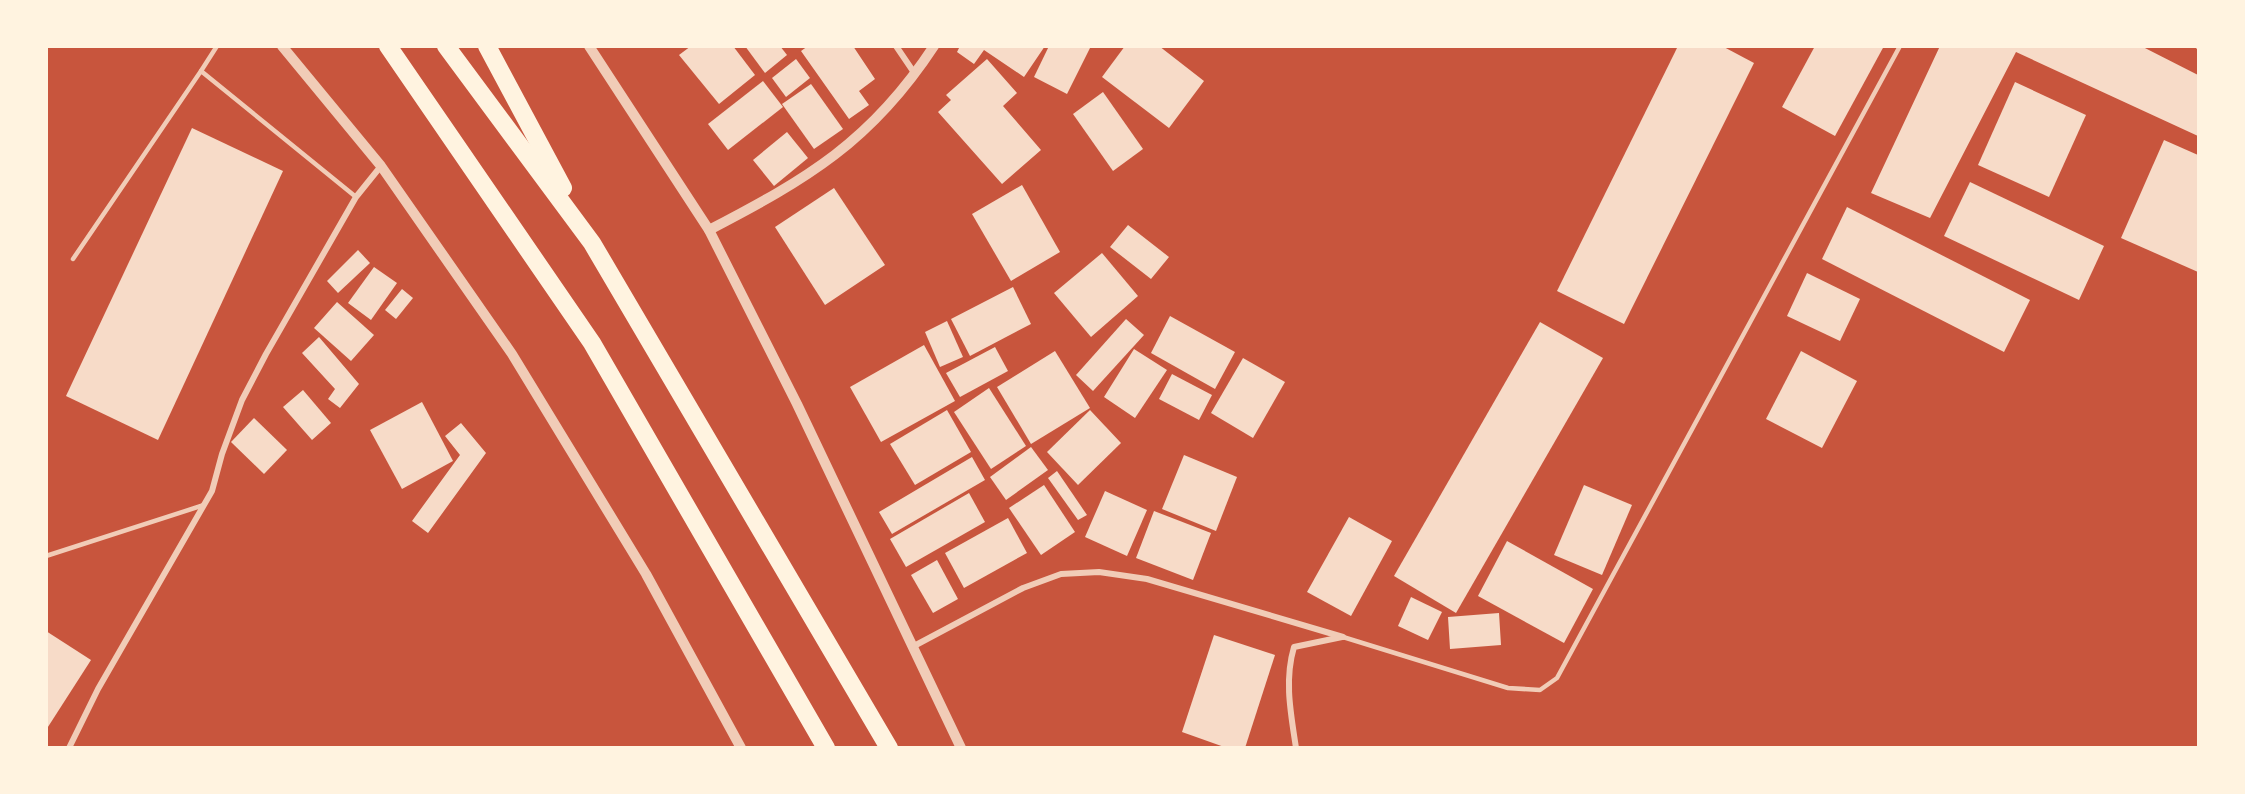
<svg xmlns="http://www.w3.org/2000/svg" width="2245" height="794" viewBox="0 0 2245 794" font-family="'PT Sans',sans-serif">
<rect width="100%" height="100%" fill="#c8553d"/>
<!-- building -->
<g fill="#f7dbc8">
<polygon points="691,46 733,46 755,75 719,104 679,55"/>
<polygon points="745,46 780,46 787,55 765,73"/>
<polygon points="808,46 853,46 875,79 859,91 869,105 849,119 801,51"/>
<polygon points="960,46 1045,46 1024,77 984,50 974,64 957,52"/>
<polygon points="1049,46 1091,46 1067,94 1034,77"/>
<polygon points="1125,46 1159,46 1204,81 1169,128 1102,77"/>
<polygon points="1678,46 1722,46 1754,63 1624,324 1557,291"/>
<polygon points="1815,46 1884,46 1835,136 1782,107"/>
<polygon points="1940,46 2141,46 2198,75 2198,136 2016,52 1930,218 1871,193"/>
<polygon points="796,59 810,78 786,97 772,78"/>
<polygon points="987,59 1017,93 1003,106 1041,150 1002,184 938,112 951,100 946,95"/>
<polygon points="763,81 783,107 728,150 708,124"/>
<polygon points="2015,82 2086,115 2049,197 1978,165"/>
<polygon points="811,84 843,129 814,149 782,104"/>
<polygon points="1103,92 1143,149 1113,171 1073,114"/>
<polygon points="192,128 283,171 158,440 66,396"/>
<polygon points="787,132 808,158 774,186 753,160"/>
<polygon points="2164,140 2198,155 2198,272 2121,238"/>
<polygon points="1970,182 2104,246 2079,300 1944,236"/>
<polygon points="1022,185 1060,252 1011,281 972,214"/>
<polygon points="834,188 885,265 825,305 775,227"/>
<polygon points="1847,207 2030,300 2004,352 1822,259"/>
<polygon points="1128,225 1169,257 1151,279 1110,247"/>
<polygon points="358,250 370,263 338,293 327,281"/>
<polygon points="1102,253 1138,296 1091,337 1054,293"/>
<polygon points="374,267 397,283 371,320 348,303"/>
<polygon points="1807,273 1860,299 1840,341 1787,316"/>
<polygon points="1013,287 1031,324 970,356 951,319"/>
<polygon points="402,289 413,298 396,319 385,310"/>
<polygon points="337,302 374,335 351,361 314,328"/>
<polygon points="1170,316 1235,352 1215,389 1151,353"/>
<polygon points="1126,319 1144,335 1093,391 1076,375"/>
<polygon points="947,321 963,357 940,367 925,332"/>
<polygon points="1540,322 1603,358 1456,613 1394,576"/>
<polygon points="319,337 359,384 340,408 328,399 335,389 302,353"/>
<polygon points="924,345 955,401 881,442 850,387"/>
<polygon points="995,347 1008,371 960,397 946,373"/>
<polygon points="1134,349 1167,370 1135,418 1104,397"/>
<polygon points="1055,351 1090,408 1031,444 997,387"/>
<polygon points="1801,351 1857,381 1822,448 1766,419"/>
<polygon points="1243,358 1285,382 1253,438 1211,413"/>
<polygon points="1172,374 1212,395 1199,420 1159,399"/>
<polygon points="989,388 1026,446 991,469 954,412"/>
<polygon points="303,390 331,423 312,440 283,407"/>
<polygon points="422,402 453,461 402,489 370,430"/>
<polygon points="947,410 971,452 915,485 890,444"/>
<polygon points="1090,410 1121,443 1078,485 1047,452"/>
<polygon points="254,418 287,450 264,474 231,442"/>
<polygon points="461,423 486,453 428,533 412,521 460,455 445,436"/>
<polygon points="1031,447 1048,470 1006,500 990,477"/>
<polygon points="1184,455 1237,477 1216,531 1162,509"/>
<polygon points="972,457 985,480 892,534 879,512"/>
<polygon points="1057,471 1087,515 1078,520 1048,478"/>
<polygon points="1044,485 1075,532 1041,555 1009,508"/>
<polygon points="1584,485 1632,505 1602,575 1554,555"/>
<polygon points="1105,491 1147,510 1127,556 1085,537"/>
<polygon points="969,493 985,522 906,567 890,539"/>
<polygon points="1154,511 1211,533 1193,580 1136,558"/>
<polygon points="1349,517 1392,541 1351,616 1307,592"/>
<polygon points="1008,518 1027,553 964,588 945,553"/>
<polygon points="1507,541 1593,589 1564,643 1478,596"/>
<polygon points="937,560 958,599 933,613 911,575"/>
<polygon points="1411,597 1442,612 1428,640 1398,626"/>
<polygon points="1499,613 1501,645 1450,649 1448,617"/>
<polygon points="46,631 91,660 46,730"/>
<polygon points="1214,635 1275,655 1245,748 1227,748 1182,732"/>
</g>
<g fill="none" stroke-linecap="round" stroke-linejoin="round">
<!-- service -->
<g stroke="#f1ccb7" stroke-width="4.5">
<polyline points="2198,46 2198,47"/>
<polyline points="201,71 217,46"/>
<polyline points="73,259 201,71 356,197"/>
<polyline points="46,556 204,505"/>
<polyline points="1343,637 1508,688 1540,690 1557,678 1900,46"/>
</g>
<!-- minor -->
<g stroke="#f1ccb7" stroke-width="6">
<polyline points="896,46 915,74"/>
<polyline points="914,646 1023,588 1061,574 1099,572 1147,579 1343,637"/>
<polyline points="69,748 98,689 212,491 222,454 242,400 266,354 356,197 381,166"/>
<path d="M1296,748C1291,714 1284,681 1294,647L1342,637"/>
</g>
<!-- tertiary -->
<g stroke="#f1ccb7" stroke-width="10">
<polyline points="282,46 381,166 512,354 646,574 741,748"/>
<polyline points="589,46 709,230 797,404 961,748"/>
<path d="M709,230C807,179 871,142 934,46"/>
</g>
<!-- motorway -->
<g stroke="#fff3e0" stroke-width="18">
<polyline points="388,46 592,343 826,748"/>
<polyline points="446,46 592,243 889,748"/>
<polyline points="487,46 563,188"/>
</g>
</g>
<!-- border -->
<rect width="2245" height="794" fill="none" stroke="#fff3e0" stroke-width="96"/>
</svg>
